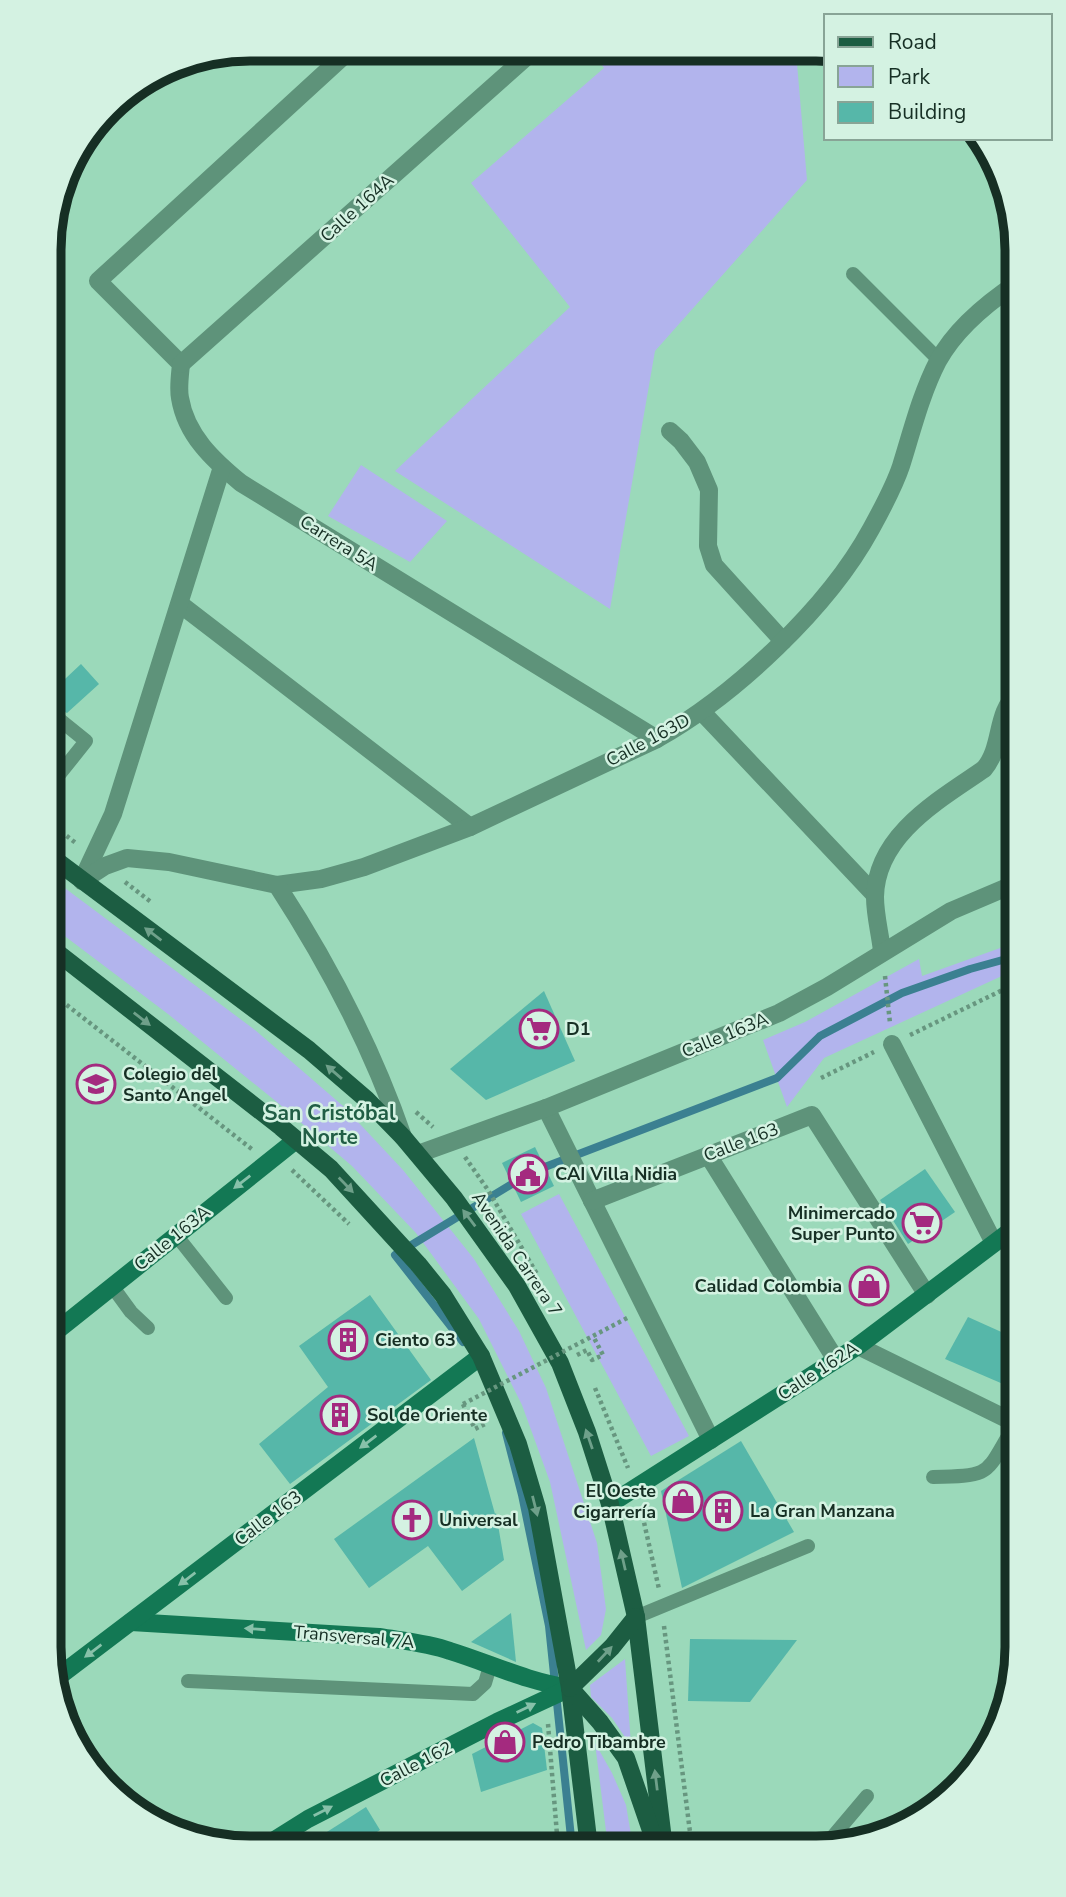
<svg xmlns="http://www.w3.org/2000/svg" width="1066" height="1897" viewBox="0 0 1066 1897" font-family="'Nunito Sans',sans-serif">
<rect width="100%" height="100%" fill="#9bd9ba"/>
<!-- green -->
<g fill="#b2b4ed">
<polygon points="591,51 796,52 807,180 655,351 610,609 395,471 570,307 471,183 604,68"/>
<polygon points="361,465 447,521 410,562 328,516"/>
<polygon points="50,877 255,1030 343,1106 403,1170 474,1259 519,1331 546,1388 597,1543 606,1609 601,1635 586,1650 550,1482 522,1405 479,1319 416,1233 352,1166 278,1103 168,1014 50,925"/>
<polygon points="1017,942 1017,969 824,1058 787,1107 763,1040 805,1022 919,959 922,976"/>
<polygon points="559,1194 689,1436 651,1456 521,1214"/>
<polygon points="625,1659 631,1746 612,1718 591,1697 590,1685"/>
<polygon points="595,1743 612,1773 626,1805 633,1847 608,1847"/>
</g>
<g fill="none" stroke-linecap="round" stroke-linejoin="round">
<!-- stream -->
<g stroke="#3b8091" stroke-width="8">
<polyline points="537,1170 777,1078 820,1036 902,993 970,969 1017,956"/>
<polyline points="463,1342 395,1255 520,1179"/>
<polyline points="506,1433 522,1495 549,1626 572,1847"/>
</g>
</g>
<!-- building -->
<g fill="#56b7a9">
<polygon points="81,664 99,684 67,713 61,710 53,713 50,719 53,726 50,729 50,693"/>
<polygon points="544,991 575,1061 486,1100 450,1069"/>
<polygon points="535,1147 554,1186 521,1202 502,1163"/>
<polygon points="925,1169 955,1212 908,1244 880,1200"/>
<polygon points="370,1295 431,1380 290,1484 259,1444 328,1387 299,1346"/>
<polygon points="968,1317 1017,1339 1017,1390 945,1359"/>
<polygon points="474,1438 495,1514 496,1513 504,1560 462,1591 428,1546 369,1588 334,1539"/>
<polygon points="741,1441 794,1532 682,1588 661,1491"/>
<polygon points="511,1613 516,1662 471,1642"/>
<polygon points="690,1639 797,1640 750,1702 688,1701"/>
<polygon points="533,1723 542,1728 547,1770 481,1792 472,1754"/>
<polygon points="366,1807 380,1830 354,1847 305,1846"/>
</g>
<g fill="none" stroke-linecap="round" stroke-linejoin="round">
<!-- path -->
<g stroke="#67967f" stroke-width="4.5" stroke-dasharray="3.5 3.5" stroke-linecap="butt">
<polyline points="50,823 77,844"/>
<polyline points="125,882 151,902"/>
<polyline points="885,976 890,1023"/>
<polyline points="50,992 253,1150"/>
<polyline points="910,1035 1017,983"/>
<polyline points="821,1078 874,1052"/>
<polyline points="416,1112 433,1127"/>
<polyline points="465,1157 488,1190 537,1274"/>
<polyline points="292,1170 349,1224"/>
<polyline points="577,1355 587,1350 592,1360 603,1355 593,1336 629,1317"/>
<polyline points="595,1388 628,1468"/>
<polyline points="463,1404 475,1429 485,1424 483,1421"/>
<polyline points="641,1509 659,1589"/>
<polyline points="664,1626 692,1848"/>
<polyline points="548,1724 558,1847"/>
</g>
<!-- lane -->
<g stroke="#5e937a" stroke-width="14">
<polyline points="853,274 939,360"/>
<polyline points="50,786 86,741 60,720"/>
<polyline points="176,1235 226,1298"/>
<polyline points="112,1286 131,1312 148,1328"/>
<path d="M933,1477C996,1476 984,1474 1016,1423"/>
<polyline points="636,1617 808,1546"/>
<polyline points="188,1681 473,1694 485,1683 490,1666"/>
<polyline points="824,1847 867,1796"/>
</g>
<!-- street -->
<g stroke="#5e937a" stroke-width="18">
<path d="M350,50L98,281L181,364C180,375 178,388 180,398C186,435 213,460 241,483L657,739"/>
<polyline points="181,364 533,51"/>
<polyline points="670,431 681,441 697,462 709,490 708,546 714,565 783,641"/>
<polyline points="180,604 470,827"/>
<polyline points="702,712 875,895"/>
<polyline points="83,878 113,814 222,467"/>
<path d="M82,881L105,866L127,858L169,862L277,885L321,879L364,867L470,827L657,739C735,695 828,608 871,529C882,509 894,487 901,466C912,431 921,394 938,361C956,328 987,303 1017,283"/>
<path d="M277,885C329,965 372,1047 403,1137"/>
<path d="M882,951C880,933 875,915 875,897C876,835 939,800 984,769C1003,747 995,713 1017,694"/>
<polyline points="892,1044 994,1243"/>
<polyline points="546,1108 711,1440"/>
<polyline points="418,1154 546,1108 779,1013 827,987 951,911 1017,883"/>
<polyline points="708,1155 836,1360"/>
<polyline points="592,1201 812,1115 927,1295"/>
<polyline points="858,1346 1017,1424"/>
</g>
<!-- secondary -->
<g stroke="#137854" stroke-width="18">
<polyline points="49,1337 296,1140"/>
<polyline points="610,1504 858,1346 1017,1226"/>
<path d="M131,1622L379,1637C403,1641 427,1643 450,1651C492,1664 525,1681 570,1688"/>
<polyline points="54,1680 481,1356"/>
<polyline points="265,1846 308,1819 497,1722 570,1688"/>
</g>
<!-- primary -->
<g stroke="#1c5d42" stroke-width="18">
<polyline points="50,856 309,1050 366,1099 403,1137 454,1198 517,1286 560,1363 587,1432 610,1504 636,1617 664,1848"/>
<polyline points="50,947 281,1127 331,1169 418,1264 443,1295 481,1356 518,1444 537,1508 570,1688 589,1847"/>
<polyline points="570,1688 600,1722 626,1758 656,1845"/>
<polyline points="570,1688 612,1647 636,1617"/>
</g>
<!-- path-bridge -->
<polyline stroke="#67967f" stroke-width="4.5" stroke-dasharray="3.5 3.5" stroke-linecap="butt" points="463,1404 593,1336"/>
</g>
<!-- one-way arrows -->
<defs><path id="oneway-solid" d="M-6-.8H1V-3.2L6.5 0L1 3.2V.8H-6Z" transform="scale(1.75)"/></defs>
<g fill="#6fa08a">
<use href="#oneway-solid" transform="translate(153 934) rotate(-143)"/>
<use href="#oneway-solid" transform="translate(142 1019) rotate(38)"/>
<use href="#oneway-solid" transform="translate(334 1072) rotate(-139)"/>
<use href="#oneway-solid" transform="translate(346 1185) rotate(46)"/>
<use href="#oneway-solid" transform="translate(469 1218) rotate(-127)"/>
<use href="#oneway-solid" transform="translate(589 1439) rotate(-109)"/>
<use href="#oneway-solid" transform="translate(535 1506) rotate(76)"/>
<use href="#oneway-solid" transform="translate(623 1560) rotate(-103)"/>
<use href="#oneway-solid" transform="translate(605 1654) rotate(-47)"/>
<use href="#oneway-solid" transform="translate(656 1780) rotate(-97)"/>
</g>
<g fill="#87c1a9">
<use href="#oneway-solid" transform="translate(242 1182) rotate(142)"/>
<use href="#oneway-solid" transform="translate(368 1442) rotate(143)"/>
<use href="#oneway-solid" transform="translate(187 1579) rotate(143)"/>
<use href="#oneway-solid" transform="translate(255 1629) rotate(-176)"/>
<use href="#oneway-solid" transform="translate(93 1651) rotate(143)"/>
<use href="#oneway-solid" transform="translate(526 1708) rotate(-26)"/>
<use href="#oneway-solid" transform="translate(323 1811) rotate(-27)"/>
</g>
<!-- icons -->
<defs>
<symbol id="supermarket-ring" viewBox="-11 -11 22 22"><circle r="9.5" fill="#d4f2e2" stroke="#a42a7f" stroke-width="1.5"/><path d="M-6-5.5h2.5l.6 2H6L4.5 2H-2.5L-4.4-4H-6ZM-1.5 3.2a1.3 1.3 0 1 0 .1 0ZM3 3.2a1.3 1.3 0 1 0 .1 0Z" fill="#a42a7f"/></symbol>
<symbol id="school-ring" viewBox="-11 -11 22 22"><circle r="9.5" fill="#d4f2e2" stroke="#a42a7f" stroke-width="1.5"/><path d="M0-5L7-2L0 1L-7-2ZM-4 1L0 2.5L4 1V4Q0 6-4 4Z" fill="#a42a7f"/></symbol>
<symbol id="civic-ring" viewBox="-11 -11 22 22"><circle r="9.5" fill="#d4f2e2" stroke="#a42a7f" stroke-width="1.5"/><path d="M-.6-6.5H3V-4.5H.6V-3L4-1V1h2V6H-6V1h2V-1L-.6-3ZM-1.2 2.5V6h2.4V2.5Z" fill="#a42a7f"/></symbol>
<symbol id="shop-ring" viewBox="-11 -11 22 22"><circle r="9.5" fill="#d4f2e2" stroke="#a42a7f" stroke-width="1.5"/><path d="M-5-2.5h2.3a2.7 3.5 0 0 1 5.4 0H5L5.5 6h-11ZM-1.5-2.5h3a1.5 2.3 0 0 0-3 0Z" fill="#a42a7f"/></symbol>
<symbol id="building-ring" viewBox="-11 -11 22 22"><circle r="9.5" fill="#d4f2e2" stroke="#a42a7f" stroke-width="1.5"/><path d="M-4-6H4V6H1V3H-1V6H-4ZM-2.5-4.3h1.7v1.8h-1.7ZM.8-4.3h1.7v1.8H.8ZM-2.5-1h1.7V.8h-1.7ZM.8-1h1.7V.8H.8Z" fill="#a42a7f"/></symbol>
<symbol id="church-ring" viewBox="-11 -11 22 22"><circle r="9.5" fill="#d4f2e2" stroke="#a42a7f" stroke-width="1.5"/><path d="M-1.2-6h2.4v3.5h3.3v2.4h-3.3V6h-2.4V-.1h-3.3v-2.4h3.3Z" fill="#a42a7f"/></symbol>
</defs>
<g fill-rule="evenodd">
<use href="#supermarket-ring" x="517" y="1007" width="44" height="44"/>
<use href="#school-ring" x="74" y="1062" width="44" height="44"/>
<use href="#civic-ring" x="506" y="1152" width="44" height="44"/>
<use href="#supermarket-ring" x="900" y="1201" width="44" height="44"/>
<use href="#shop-ring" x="847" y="1264" width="44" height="44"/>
<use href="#building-ring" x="326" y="1318" width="44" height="44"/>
<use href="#building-ring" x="318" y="1393" width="44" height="44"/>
<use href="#shop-ring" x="661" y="1479" width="44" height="44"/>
<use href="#building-ring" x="701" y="1489" width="44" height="44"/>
<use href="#church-ring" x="390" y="1498" width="44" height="44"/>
<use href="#shop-ring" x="483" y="1720" width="44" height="44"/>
</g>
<g text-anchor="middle" stroke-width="5" stroke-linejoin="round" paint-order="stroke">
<!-- street labels -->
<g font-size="18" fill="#162f24" stroke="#d4f2e2">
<text transform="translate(357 208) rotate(-42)" y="6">Calle 164A</text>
<text transform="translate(339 543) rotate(32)" y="6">Carrera 5A</text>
<text transform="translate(648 740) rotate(-28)" y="6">Calle 163D</text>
<text transform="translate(725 1035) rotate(-22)" y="6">Calle 163A</text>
<text transform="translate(741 1142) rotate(-21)" y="6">Calle 163</text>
<text transform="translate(172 1238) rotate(-39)" y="6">Calle 163A</text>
<text transform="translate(517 1254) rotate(56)" y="6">Avenida Carrera 7</text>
<text transform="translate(818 1371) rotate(-33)" y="6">Calle 162A</text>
<text transform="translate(268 1518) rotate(-37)" y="6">Calle 163</text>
<text transform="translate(354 1637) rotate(5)" y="6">Transversal 7A</text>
<text transform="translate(416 1764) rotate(-27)" y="6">Calle 162</text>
</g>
<!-- poi labels -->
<g font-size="18" font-weight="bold" fill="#162f24" stroke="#d4f2e2" text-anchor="start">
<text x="566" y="1035">D1</text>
<text x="123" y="1080">Colegio del<tspan x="123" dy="21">Santo Angel</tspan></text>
<text x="555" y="1180">CAI Villa Nidia</text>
<text x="895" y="1219" text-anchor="end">Minimercado<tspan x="895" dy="21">Super Punto</tspan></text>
<text x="842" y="1292" text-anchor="end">Calidad Colombia</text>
<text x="375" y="1346">Ciento 63</text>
<text x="367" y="1421">Sol de Oriente</text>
<text x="656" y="1497" text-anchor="end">El Oeste<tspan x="656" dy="21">Cigarrería</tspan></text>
<text x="750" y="1517">La Gran Manzana</text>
<text x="439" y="1526">Universal</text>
<text x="532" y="1748">Pedro Tibambre</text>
</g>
<!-- quarter labels -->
<g font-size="21" font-weight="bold" fill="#215e45" stroke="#d4f2e2">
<text x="330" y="1120">San Cristóbal<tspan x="330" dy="24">Norte</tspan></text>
</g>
</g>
<!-- crop -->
<path d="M0 0H1066V1897H0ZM250 61H816A189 189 0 0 1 1005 250V1647A189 189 0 0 1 816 1836H250A189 189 0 0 1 61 1647V250A189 189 0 0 1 250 61Z" fill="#d4f2e2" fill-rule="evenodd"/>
<path fill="none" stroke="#162f24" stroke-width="9" d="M250 61H816A189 189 0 0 1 1005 250V1647A189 189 0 0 1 816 1836H250A189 189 0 0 1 61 1647V250A189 189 0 0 1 250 61Z"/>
<!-- legend -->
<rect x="824" y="14" width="228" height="126" fill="#d4f2e2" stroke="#88a496" stroke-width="2"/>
<rect x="838" y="37" width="35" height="10" fill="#1c5d42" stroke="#88a496" stroke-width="2"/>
<text x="888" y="49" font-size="21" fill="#162f24">Road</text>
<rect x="838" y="66" width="35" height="21" fill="#b2b4ed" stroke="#88a496" stroke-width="2"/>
<text x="888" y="84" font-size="21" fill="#162f24">Park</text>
<rect x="838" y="102" width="35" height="21" fill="#56b7a9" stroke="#88a496" stroke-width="2"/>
<text x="888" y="119" font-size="21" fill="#162f24">Building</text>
</svg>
